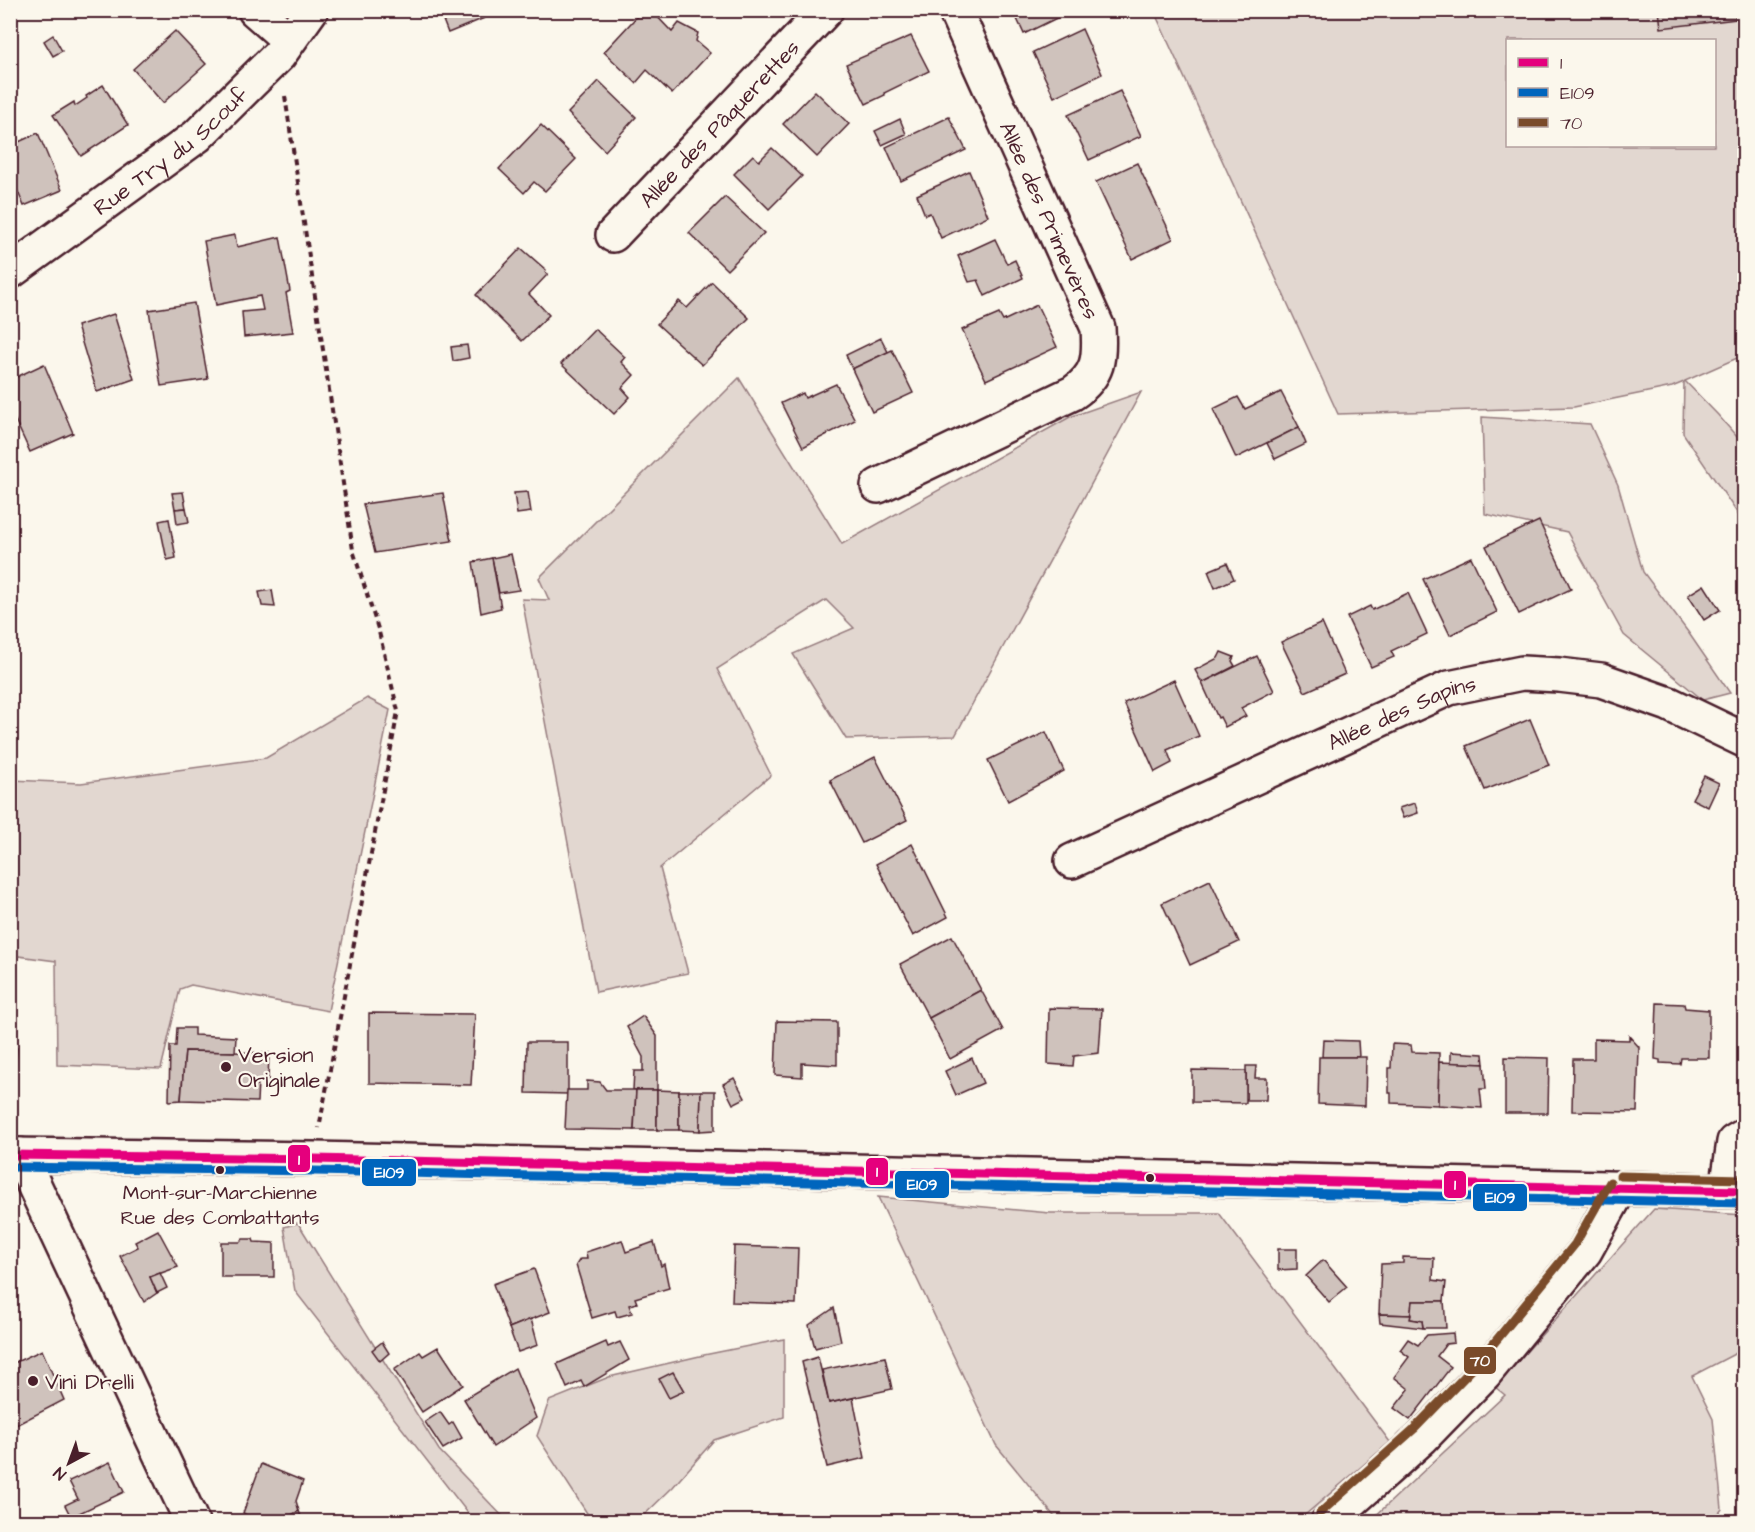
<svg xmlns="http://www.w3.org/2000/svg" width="1755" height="1532" viewBox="0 0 1755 1532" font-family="'Architects Daughter',sans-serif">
<rect width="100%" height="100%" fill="#fbf7ec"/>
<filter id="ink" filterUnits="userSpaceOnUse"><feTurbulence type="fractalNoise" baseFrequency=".0167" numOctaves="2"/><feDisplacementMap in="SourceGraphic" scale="12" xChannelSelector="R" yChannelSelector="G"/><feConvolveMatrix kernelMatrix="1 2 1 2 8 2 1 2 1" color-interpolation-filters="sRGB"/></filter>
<g filter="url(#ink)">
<!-- green -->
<g fill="#e2d7d0" stroke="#967b7e" stroke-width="1.5" fill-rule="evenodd">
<path d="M1154,11H1744V355L1685,381L1718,415L1744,445V523L1683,433L1684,382L1672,387L1574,407L1338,414ZM1508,40H1714V146H1508Z"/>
<polygon points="739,378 842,544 1070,417 1141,392 955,736 846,739 793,654 854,628 826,600 717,669 771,775 660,868 688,973 596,992 522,599 549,600 539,578"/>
<polygon points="1482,417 1590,424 1618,485 1643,572 1688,632 1730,693 1703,700 1624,635 1567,532 1485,514"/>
<polygon points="367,698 390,710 328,1011 191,985 180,989 161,1069 57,1065 56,961 11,955 11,780 81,783 266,758"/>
<polygon points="878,1197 1050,1213 1219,1213 1390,1442 1298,1521 1058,1521 996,1445"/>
<polygon points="1654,1209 1744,1215 1744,1349 1692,1376 1713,1419 1722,1509 1713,1521 1370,1521 1505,1395 1495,1387"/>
<polygon points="298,1223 439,1450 507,1521 474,1521 295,1291 284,1227"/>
<polygon points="784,1339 784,1417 714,1440 673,1487 638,1521 592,1521 537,1436 549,1401 609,1377 704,1355"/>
</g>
<!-- building -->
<g fill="#cfc2bc" stroke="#4a1f2b" stroke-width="1.5">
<polygon points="439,10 504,10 448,33"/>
<polygon points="643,10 651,10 672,32 679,23 698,33 696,41 710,53 672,94 647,70 636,83 604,52"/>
<polygon points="1013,10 1073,10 1024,34"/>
<polygon points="1659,10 1735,10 1736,19 1661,28"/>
<polygon points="1082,29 1102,74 1054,97 1033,52"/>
<polygon points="175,31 206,64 163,103 133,69"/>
<polygon points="53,35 62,51 53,56 44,41"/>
<polygon points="911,36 929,71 884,93 885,95 866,104 846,64"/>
<polygon points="599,81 636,117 605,151 568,113"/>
<polygon points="103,85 128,125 81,156 53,115 74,102 75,106 87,98 86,96"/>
<polygon points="815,91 849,124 817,157 783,124"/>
<polygon points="1120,91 1141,136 1089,160 1068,115"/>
<polygon points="949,117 966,150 901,181 886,147"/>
<polygon points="900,119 906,134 882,145 875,131"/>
<polygon points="541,125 576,159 545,191 534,182 524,193 499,169"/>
<polygon points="38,133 62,190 24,206 10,173 10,146"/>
<polygon points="772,148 802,176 769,209 734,174 753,155 759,161"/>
<polygon points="1137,163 1173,239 1132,259 1096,182"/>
<polygon points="969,171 988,216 941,238 930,213 925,215 917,195"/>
<polygon points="725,197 764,233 727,270 689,233"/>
<polygon points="235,235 237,247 280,237 290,291 286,293 293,332 244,337 242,312 263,310 260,296 216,305 204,241"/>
<polygon points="995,239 1007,264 1015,260 1023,278 985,296 978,280 969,282 958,256"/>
<polygon points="521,248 546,270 545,272 548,274 529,294 549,315 522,341 476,295"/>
<polygon points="712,282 749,318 702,365 657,324 679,301 687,308"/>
<polygon points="194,303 208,379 161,386 149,310"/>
<polygon points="1037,305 1057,347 986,380 962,330 999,314 1003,321"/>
<polygon points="114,314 134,379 97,392 77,326"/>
<polygon points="595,329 625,357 621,362 634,375 622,388 630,397 614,414 561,364"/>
<polygon points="881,338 888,352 852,369 846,355"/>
<polygon points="467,345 469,358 453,361 451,347"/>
<polygon points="892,350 913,393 872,412 852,369"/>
<polygon points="44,364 73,433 30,452 10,409 10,380"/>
<polygon points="836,384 855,420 803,447 781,403 803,393 805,398"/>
<polygon points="1281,392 1299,427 1236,458 1213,409 1238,397 1245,409"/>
<polygon points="1299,427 1306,444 1275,459 1267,443"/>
<polygon points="183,492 186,508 175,509 172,493"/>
<polygon points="528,492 531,512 517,514 514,493"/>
<polygon points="443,493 452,541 375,553 363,504"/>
<polygon points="186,508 189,522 177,524 175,509"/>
<polygon points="169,519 176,558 167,560 159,521"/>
<polygon points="1539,521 1571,589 1519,614 1486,546"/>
<polygon points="511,554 519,590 499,593 492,558"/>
<polygon points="1471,557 1497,612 1450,635 1423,579"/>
<polygon points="492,558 501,608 481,613 473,562"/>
<polygon points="1227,563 1234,579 1215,588 1208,571"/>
<polygon points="1704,585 1720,610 1704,620 1688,595"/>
<polygon points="272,590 275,607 262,606 259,592"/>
<polygon points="1408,593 1427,634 1391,651 1394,657 1371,667 1347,617 1370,606 1372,610"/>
<polygon points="1322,623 1345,674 1305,692 1281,642"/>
<polygon points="1221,652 1234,657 1232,661 1235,666 1202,683 1195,670 1218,658"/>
<polygon points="1257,656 1274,691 1241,708 1246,716 1225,727 1220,717 1218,718 1202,683"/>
<polygon points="1174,680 1199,736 1167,750 1172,763 1155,772 1124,703"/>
<polygon points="1530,719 1549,765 1485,790 1466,746"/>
<polygon points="1046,732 1064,771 1008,801 988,760"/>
<polygon points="875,757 907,820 862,843 830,780"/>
<polygon points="1704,776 1719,783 1708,807 1692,799"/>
<polygon points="1415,803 1418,813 1403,818 1399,808"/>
<polygon points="912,844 948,917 913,936 876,864"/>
<polygon points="1210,880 1239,942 1190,965 1162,903"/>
<polygon points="952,936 981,990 929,1018 900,964"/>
<rect x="1742" y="984" width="2" height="47"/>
<polygon points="981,990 1003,1030 950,1059 929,1018"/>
<polygon points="1657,1003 1684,1004 1685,1008 1709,1010 1709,1058 1681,1058 1680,1064 1660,1063 1660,1060 1655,1059"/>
<polygon points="1049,1008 1102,1009 1099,1053 1074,1056 1073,1066 1048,1064"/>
<polygon points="369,1013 475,1014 471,1085 369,1083"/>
<polygon points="643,1016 657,1036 657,1090 633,1090 634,1071 643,1071 643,1057 627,1027"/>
<polygon points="777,1021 837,1022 837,1065 802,1063 802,1077 775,1075"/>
<polygon points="177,1028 194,1028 194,1035 236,1037 235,1052 185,1051 181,1100 169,1101 170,1046 176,1046"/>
<polygon points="1629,1036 1639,1047 1637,1112 1572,1111 1573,1059 1594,1059 1594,1039 1629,1040"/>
<polygon points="1323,1040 1358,1041 1359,1057 1322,1057"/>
<polygon points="527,1042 568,1042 568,1094 526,1093"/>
<polygon points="1392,1044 1411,1045 1412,1052 1439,1053 1438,1105 1391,1103 1391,1093 1389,1093 1389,1068 1391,1068"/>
<polygon points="10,1048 17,1048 14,1094 10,1094"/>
<polygon points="185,1051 269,1053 268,1081 258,1081 257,1102 181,1100"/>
<polygon points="1451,1052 1483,1054 1484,1064 1451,1063"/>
<polygon points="1319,1057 1366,1057 1365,1106 1318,1104"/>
<polygon points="1505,1057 1549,1058 1548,1113 1505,1113"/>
<polygon points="972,1058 983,1083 956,1095 945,1071"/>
<polygon points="1439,1062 1484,1064 1486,1089 1480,1089 1482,1108 1438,1105"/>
<polygon points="1246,1066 1256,1066 1255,1078 1267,1078 1266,1100 1246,1100"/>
<polygon points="1192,1070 1246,1071 1246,1103 1192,1102"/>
<polygon points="734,1078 745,1098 733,1104 723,1084"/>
<polygon points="587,1081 600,1082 606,1090 636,1090 634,1130 565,1129 567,1090 587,1090"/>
<polygon points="636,1090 657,1090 657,1130 634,1130"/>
<polygon points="657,1090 679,1091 679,1130 657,1130"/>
<polygon points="679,1091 701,1091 700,1131 679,1130"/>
<polygon points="701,1091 715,1091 715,1130 700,1131"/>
<polygon points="158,1230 178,1267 150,1277 157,1293 144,1302 120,1256 138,1247 135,1242"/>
<polygon points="243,1239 253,1239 254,1242 274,1243 274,1277 221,1277 221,1242 240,1242"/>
<polygon points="622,1240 626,1252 654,1242 661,1266 664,1264 669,1288 635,1298 637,1303 629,1305 632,1313 617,1317 615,1311 592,1318 576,1265 580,1259 587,1259 586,1252"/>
<polygon points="734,1246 798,1248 796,1304 732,1302"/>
<polygon points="1278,1249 1297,1249 1297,1269 1278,1270"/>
<polygon points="1403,1257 1434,1258 1433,1280 1446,1282 1444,1301 1412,1301 1411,1315 1379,1314 1381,1264 1403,1263"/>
<polygon points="1323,1260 1347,1287 1329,1302 1306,1276"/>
<polygon points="534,1269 550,1312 509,1328 493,1284"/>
<polygon points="160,1273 167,1288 157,1293 150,1277"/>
<polygon points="1412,1301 1444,1301 1446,1328 1423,1328 1422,1321 1410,1319"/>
<polygon points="834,1308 841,1341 815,1348 809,1325"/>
<polygon points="1379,1314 1411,1315 1410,1319 1422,1321 1423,1328 1380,1323"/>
<polygon points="531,1319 538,1345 518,1352 509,1328"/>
<polygon points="1453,1333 1454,1343 1446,1344 1437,1356 1451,1367 1410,1420 1394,1408 1409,1389 1394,1377 1409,1357 1400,1350 1408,1339 1418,1345 1427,1335"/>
<polygon points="382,1342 389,1353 380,1361 372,1350"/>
<polygon points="606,1342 608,1347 620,1342 629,1360 584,1387 581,1381 567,1388 557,1364"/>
<polygon points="438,1347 463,1385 422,1412 394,1370 420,1352 423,1356"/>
<polygon points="42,1350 64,1400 16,1425 15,1423 10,1425 10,1355 14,1363"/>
<polygon points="818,1357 829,1403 853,1398 865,1458 827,1467 802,1362"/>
<polygon points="885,1357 892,1389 829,1403 822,1370"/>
<polygon points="515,1368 536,1418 493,1447 464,1399"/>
<polygon points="673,1372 684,1391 669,1398 659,1379"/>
<polygon points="440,1412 449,1425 453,1422 462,1438 443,1449 425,1422"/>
<polygon points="110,1462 124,1492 71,1517 65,1505 78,1499 69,1481"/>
<polygon points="261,1464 303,1481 296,1501 299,1511 279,1522 258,1522 243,1513"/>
<polygon points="299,1511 303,1522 279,1522"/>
</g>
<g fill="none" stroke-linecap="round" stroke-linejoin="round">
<defs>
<g id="minor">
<polyline points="255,10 288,39"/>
<path id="s1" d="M613,235L826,10"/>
<path id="s2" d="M10,272L197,136L279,55L311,10"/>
<path d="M878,486L1073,393C1099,375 1100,358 1098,328L955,10"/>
<path id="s3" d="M1072,861L1449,688L1522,673L1559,675L1601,680L1669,704L1744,740"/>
<polyline points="20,1155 192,1522"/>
<polyline points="1727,1190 1734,1142 1744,1136"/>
<polyline points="1328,1522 1422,1438 1485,1373 1585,1251 1620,1188"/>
</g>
<polyline id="major" points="10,1155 314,1159 1744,1191"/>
</defs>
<!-- minor casing -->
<use href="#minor" stroke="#4a1f2b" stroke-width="38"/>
<!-- major casing -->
<use href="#major" stroke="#4a1f2b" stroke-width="38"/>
<!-- path -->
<polyline stroke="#4a1f2b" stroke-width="4" stroke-dasharray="6 4.5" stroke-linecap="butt" points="285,96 353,550 379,632 398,711 319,1128"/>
<!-- minor -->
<use href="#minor" stroke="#fbf7ec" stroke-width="33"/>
<!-- major -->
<use href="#major" stroke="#fbf7ec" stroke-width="33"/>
<defs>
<polyline id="bus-1" points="10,1155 314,1159 1744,1191"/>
<polyline id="bus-2" points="10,1167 314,1171 1744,1203"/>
<g id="bus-3">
<polyline points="1620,1176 1744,1179"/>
<polyline points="1320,1513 1414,1429 1476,1365 1575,1244 1610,1182"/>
</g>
</defs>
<!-- bus-1 casing -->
<use href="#bus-1" stroke="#fbf7ec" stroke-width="14"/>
<!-- bus-2 casing -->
<use href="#bus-2" stroke="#fbf7ec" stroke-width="14"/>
<!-- bus-3 casing -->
<use href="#bus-3" stroke="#fbf7ec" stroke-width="14"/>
<!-- bus-1 -->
<use href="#bus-1" stroke="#e5007d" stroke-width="9"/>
<!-- bus-2 -->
<use href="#bus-2" stroke="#0065bd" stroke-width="9"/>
<!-- bus-3 -->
<use href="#bus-3" stroke="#7a4b2a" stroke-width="9"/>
</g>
</g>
<!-- markers -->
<g fill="#4a1f2b" stroke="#fbf7ec" stroke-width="2">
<circle cx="226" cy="1067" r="6"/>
<circle cx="220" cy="1170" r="5"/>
<circle cx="1150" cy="1178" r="5"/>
<circle cx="33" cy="1381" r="6"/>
</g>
<g text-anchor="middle" stroke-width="4.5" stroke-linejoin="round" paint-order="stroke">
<!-- bus labels -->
<g font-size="20" fill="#4a1f2b" stroke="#fbf7ec">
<text x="220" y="1199">Mont-sur-Marchienne<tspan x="220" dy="25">Rue des Combattants</tspan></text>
</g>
<!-- street labels -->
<g font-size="22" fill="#4a1f2b" stroke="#fbf7ec">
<text dy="8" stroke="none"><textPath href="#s1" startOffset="154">Allée des Pâquerettes</textPath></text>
<text dy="8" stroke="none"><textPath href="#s2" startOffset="201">Rue Try du Scouf</textPath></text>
<text transform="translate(1050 220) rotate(66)" y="8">Allée des Primevères</text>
<text dy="8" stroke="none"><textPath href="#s3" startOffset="362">Allée des Sapins</textPath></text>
</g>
<!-- poi labels -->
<g font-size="22" fill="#4a1f2b" stroke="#fbf7ec" text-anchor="start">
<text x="238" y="1062">Version<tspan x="238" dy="25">Originale</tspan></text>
<text x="45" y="1389">Vini Drelli</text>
</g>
</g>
<g stroke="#fbf7ec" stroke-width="2">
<rect x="287" y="1144" width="24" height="29" rx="6" fill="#e5007d"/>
<rect x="865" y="1157" width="24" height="29" rx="6" fill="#e5007d"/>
<rect x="361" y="1158" width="56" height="29" rx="6" fill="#0065bd"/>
<rect x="1443" y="1170" width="24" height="29" rx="6" fill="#e5007d"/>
<rect x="894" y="1170" width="56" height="29" rx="6" fill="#0065bd"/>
<rect x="1472" y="1183" width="56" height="29" rx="6" fill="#0065bd"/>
<rect x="1463" y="1346" width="34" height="29" rx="6" fill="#7a4b2a"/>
</g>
<g font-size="16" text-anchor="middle" font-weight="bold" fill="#fff">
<text x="299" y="1165">1</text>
<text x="877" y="1177">1</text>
<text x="389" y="1178">E109</text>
<text x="1455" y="1190">1</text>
<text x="922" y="1190">E109</text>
<text x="1500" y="1203">E109</text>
<text x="1480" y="1366">70</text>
</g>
<!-- margin -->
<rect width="1755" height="1532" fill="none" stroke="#fbf7ec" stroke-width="36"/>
<rect x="18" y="18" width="1719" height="1496" fill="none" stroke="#4a1f2b" stroke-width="2" filter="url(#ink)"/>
<!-- legend -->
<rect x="1506" y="39" width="210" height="108" fill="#fbf7ec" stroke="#b4a19f" stroke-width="1.5"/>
<rect x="1518" y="58" width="30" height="9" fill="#e5007d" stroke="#b4a19f" stroke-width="1.5"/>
<text x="1560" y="69" font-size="18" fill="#4a1f2b">1</text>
<rect x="1518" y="88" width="30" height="9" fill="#0065bd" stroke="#b4a19f" stroke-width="1.5"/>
<text x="1560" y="99" font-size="18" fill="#4a1f2b">E109</text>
<rect x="1518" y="118" width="30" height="9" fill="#7a4b2a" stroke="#b4a19f" stroke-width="1.5"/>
<text x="1560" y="129" font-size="18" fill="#4a1f2b">70</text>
<!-- north arrow -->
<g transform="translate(69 1463) rotate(221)" stroke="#fbf7ec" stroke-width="4.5" paint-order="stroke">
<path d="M0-4.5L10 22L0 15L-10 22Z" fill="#4a1f2b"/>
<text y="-9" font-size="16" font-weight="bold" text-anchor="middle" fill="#4a1f2b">N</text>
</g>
</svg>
